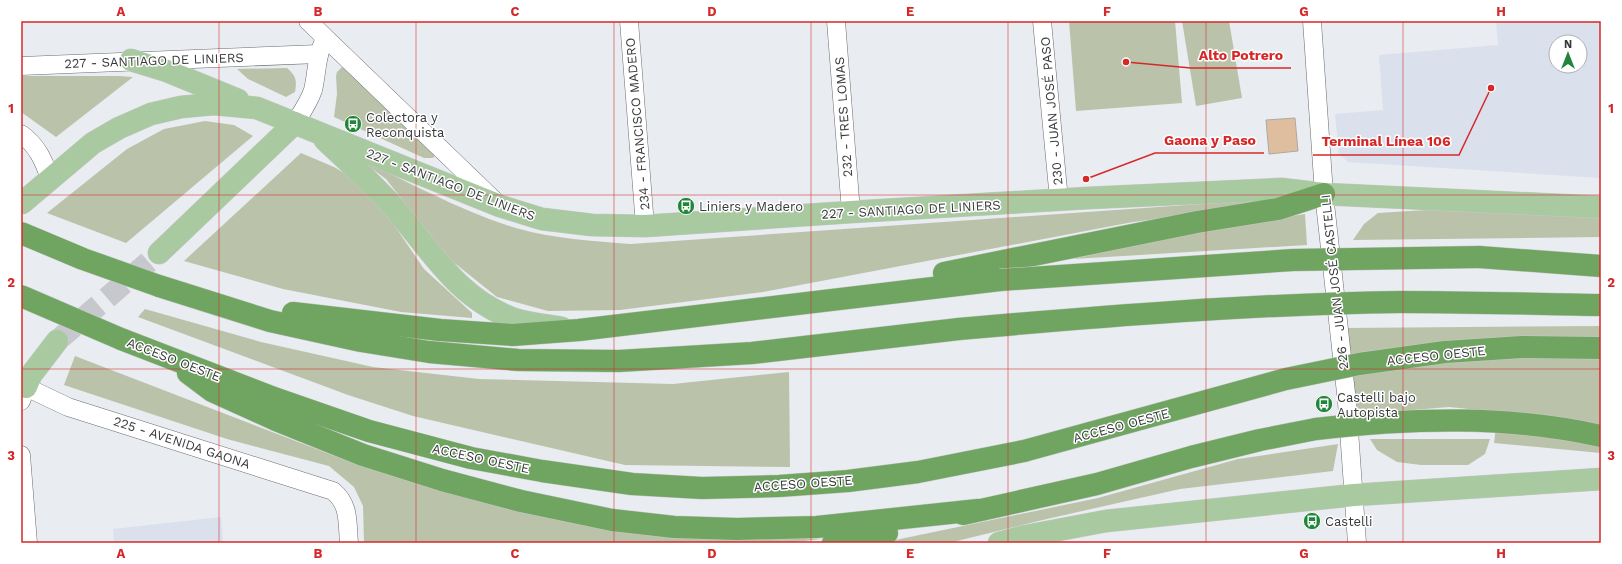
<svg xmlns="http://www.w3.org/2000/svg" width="1622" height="564" viewBox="0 0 1622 564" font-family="'Work Sans',sans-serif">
<rect width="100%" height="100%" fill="#e9ecf1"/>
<!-- built -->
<g fill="#dbe0ed" fill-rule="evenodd">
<path d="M1496,21H1601V178L1348,162L1339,154L1335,114L1383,110L1379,55L1498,45ZM1556,42H1580V66H1556Z"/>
<polygon points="221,517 223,543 114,543 113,529"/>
</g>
<!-- green -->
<g fill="#bac3aa">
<polygon points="1069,21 1175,21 1182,103 1076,111"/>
<polygon points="1182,21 1229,21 1242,98 1196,106"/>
<polygon points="342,67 351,73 436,153 433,158 424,158 334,117 337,94 336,76 337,72"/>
<path d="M287,68C296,76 297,80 295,92L286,97L248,79L237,69Z"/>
<polygon points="21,76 119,76 133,77 56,137 21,112"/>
<polygon points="205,121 234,125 253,136 126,243 47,213 127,149 164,129"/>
<polygon points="301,153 334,167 354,179 386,213 424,269 472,313 472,318 401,312 283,289 184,261"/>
<path d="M357,158C409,182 462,212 516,228C554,239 593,241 631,244L1272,199L1271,205L1133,222L763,292L620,310L548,311L497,297L447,257L386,179Z"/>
<polygon points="1426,210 1601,213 1601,237 1353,240 1364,224 1378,213"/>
<polygon points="1305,214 1307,245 1073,259 1189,232"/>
<polygon points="145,309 261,342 373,367 479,379 673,384 789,372 790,467 625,465 413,416 348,395 138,317"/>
<polygon points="1601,326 1601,453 1494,443 1498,412 1449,407 1352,415 1345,328"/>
<polygon points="75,356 353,463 522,512 658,536 821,539 789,543 364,543 363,506 354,487 329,466 227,439 64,385"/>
<polygon points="1370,439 1490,439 1485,454 1468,465 1421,465 1397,462 1377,450"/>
<polygon points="1338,444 1333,471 1180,489 1047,519 949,543 881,543 1098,498 1238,459"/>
</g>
<!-- building -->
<polygon fill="#debe9e" stroke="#aea9a5" points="1295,118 1298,151 1269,154 1266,120"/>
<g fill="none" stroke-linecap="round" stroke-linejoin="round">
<!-- major-tunnel -->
<polyline stroke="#c6c8cd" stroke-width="22" stroke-dasharray="22 11" stroke-linecap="butt" points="57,341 159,253"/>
<defs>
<g id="minor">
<polyline points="308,21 497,203"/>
<polyline points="629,21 645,226"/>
<polyline points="836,21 851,212"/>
<polyline points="1042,21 1059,200"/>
<polyline points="1312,21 1324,194 1347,402 1357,543"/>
<polyline points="21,66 319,54"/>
<path d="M295,123C302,112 309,102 313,90C317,74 316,58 323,43"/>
<path d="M21,134C37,145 44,161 50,179"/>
<path d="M21,401L26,387L68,407L333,491C350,505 347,522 349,543"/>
<polyline points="21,455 28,543"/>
</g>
<g id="major">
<polyline points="131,60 167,71 238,100"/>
<path d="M325,140C346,160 369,180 389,202C428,245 454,297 514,319C529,324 546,325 562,328"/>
<polyline points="22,203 93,143 119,128 151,114 181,107 214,104 257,108 500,206 542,219 592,225 645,226 851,212 1088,198 1281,189 1324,194 1601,207"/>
<polyline points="159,253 295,123"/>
<polyline points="21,385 26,387 31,375 57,341"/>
<polyline points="999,543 1021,537 1106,521 1354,495 1601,479"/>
</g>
<g id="highway">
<polyline points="1479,257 1601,266"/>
<polyline points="944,273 1197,222 1278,209 1324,194"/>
<polyline points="159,286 270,321 361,341 429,352 518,360 619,361 752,353 959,329"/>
<polyline points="293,313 440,330 513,335 579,330 1000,280"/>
<polyline points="121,339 274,398 369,431 471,458 542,471 632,484 702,488 779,486 848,481 918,472 1024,451"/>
<polyline points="1522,347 1601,348"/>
<polyline points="188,373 212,391 276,420 363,455 442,480 521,501 612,520 674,527 737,529 817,527 978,510"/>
<polyline points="963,514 1097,484 1191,457 1260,440 1316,429"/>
<polyline points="833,543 887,533"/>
</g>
</defs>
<!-- minor casing -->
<use href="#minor" stroke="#6a6c71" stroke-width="19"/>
<!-- major casing -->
<use href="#major" stroke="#c7c8c8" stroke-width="23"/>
<!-- highway casing -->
<use href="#highway" stroke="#c7c8c8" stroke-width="23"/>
<!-- minor -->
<use href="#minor" stroke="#fff" stroke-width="18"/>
<!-- major -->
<use href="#major" stroke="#a9c9a0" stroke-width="22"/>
<!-- highway -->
<use href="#highway" stroke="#70a561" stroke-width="22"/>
<defs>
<g id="highway-bridge">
<polyline points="21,233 83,259 159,286"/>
<polyline points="1000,280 1293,260 1479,257"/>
<polyline points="21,296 121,339"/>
<path d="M959,329C1106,316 1253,304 1401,302C1467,302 1534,304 1601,305"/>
<path d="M1316,429C1411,418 1507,415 1601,436"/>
<polyline points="1024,451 1286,379 1359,364 1445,352 1522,347"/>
</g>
</defs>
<!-- highway-bridge casing -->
<use href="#highway-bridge" stroke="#c7c8c8" stroke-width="23" stroke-linecap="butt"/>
<!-- highway-bridge -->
<use href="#highway-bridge" stroke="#70a561" stroke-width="22"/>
</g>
<!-- grid -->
<path fill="none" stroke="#d62828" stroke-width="1" stroke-opacity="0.55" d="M219,21V543M416,21V543M614,21V543M811,21V543M1008,21V543M1206,21V543M1403,21V543M21,195H1601M21,369H1601"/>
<!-- icons -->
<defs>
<symbol id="bus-disc" viewBox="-11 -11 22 22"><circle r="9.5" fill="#21853a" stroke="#fff"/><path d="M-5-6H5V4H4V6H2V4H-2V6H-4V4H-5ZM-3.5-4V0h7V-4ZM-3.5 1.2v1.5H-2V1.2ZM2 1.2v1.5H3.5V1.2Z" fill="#fff"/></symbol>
</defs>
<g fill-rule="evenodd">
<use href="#bus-disc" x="343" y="114" width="20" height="20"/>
<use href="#bus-disc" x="676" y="196" width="20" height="20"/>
<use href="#bus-disc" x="1314" y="394" width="20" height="20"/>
<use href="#bus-disc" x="1302" y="511" width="20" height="20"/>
</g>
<g text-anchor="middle" stroke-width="3" stroke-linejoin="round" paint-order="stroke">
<!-- street labels -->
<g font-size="13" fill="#38393b" stroke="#fff">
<text transform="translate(154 60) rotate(-2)" y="5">227 - SANTIAGO DE LINIERS</text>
<text transform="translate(1051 111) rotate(-95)" y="5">230 - JUAN JOSÉ PASO</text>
<text transform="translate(843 117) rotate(-94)" y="5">232 - TRES LOMAS</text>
<text transform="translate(637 124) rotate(-95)" y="5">234 - FRANCISCO MADERO</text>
<text transform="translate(451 184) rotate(21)" y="5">227 - SANTIAGO DE LINIERS</text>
<text transform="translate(911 209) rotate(-3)" y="5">227 - SANTIAGO DE LINIERS</text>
<text transform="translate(1334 282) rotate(-96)" y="5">226 - JUAN JOSÉ CASTELLI</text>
<text transform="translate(1436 355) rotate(-6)" y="5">ACCESO OESTE</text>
<text transform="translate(174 359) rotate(21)" y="5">ACCESO OESTE</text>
<text transform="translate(1121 425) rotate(-15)" y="5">ACCESO OESTE</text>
<text transform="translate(182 442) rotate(18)" y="5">225 - AVENIDA GAONA</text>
<text transform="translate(481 458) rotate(12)" y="5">ACCESO OESTE</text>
<text transform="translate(803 483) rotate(-4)" y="5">ACCESO OESTE</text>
</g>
<!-- poi labels -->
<g font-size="13" fill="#38393b" stroke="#fff" text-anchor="start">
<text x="366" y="122">Colectora y<tspan x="366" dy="15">Reconquista</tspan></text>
<text x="699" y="211">Liniers y Madero</text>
<text x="1337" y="402">Castelli bajo<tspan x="1337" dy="15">Autopista</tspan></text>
<text x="1325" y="526">Castelli</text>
</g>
</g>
<!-- callouts -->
<path fill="none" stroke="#d62828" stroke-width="1.5" d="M1126 62L1191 68H1291M1086 179L1155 153H1264M1491 88L1459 155H1313"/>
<g fill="#d62828" stroke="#fff" stroke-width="1.5">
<circle cx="1126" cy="62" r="4"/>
<circle cx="1086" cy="179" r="4"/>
<circle cx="1491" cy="88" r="4"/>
</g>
<g font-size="14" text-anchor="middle" font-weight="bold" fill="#d62828" stroke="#fff" stroke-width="3" stroke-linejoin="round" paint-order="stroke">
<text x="1241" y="60">Alto Potrero</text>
<text x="1210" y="145">Gaona y Paso</text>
<text x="1386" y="146">Terminal Línea 106</text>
</g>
<!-- border -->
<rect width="1622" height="564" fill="none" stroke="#ffffff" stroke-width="44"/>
<!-- north arrow -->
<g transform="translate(1568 54)"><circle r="19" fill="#ffffff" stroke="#afb0b1"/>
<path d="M0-3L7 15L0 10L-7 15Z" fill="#21853a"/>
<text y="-6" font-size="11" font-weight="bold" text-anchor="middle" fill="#38393b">N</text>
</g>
<rect x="22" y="22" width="1578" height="520" fill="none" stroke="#d62828" stroke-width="1.5"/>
<g font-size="13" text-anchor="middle" font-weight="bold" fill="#d62828">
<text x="121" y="16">A</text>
<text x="318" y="16">B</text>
<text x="515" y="16">C</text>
<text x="712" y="16">D</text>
<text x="910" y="16">E</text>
<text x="1107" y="16">F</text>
<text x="1304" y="16">G</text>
<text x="1501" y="16">H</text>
<text x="11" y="113">1</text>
<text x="1611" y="113">1</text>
<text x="11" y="287">2</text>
<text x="1611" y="287">2</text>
<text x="11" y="460">3</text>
<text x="1611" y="460">3</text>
<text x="121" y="558">A</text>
<text x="318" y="558">B</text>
<text x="515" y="558">C</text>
<text x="712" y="558">D</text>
<text x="910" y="558">E</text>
<text x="1107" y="558">F</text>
<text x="1304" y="558">G</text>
<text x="1501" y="558">H</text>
</g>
</svg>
